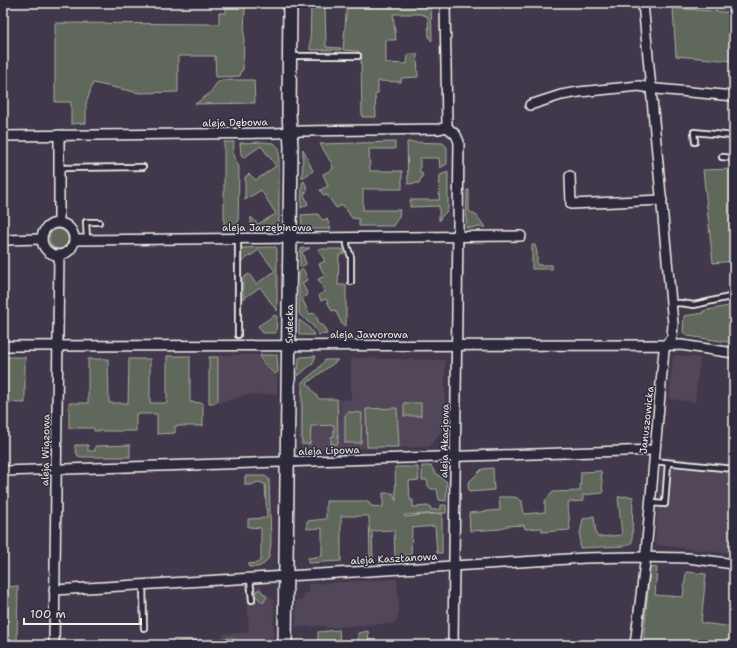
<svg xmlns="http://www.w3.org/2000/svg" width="737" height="648" viewBox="0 0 737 648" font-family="'Shantell Sans',sans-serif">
<rect width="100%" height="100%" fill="#41384c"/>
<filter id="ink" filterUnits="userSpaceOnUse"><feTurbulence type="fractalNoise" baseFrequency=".025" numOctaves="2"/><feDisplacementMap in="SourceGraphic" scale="8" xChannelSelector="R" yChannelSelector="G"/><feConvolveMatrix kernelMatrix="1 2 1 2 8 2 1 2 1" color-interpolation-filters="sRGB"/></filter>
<g filter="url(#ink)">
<!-- built -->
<g fill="#514659">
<polygon points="689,3 734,3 734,13 689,8"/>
<polygon points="219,355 258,355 262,363 268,370 277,375 277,394 246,395 219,403"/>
<polygon points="675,355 700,358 695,402 669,399 673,356"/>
<polygon points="351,358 445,360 445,427 429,447 303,450 299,444 300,399 340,399 341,430 341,400 351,399"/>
<polygon points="662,456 734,464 734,554 657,545 655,541"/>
<polygon points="397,579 399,613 395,623 325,628 325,626 296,627 296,600 303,600 303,593 308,593 308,584"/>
<polygon points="261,586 264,592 274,600 273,645 224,645 223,634 249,632 246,587"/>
</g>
<!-- green -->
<g fill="#5f675a" stroke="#aaaca1">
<polygon points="311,3 325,3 326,47 341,48 341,50 310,50"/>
<polygon points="347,3 431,3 432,41 429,38 428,17 421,14 393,14 396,40 386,40 386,63 407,64 408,54 417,54 418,77 401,78 401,82 378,81 378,93 375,95 376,117 362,117 361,57 358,51 343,50"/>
<polygon points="226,6 245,6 243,70 241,71 240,76 216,77 215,56 178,56 178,92 140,93 93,83 86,104 86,123 71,124 71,102 55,102 55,23 219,24 219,13 226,13"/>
<polygon points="673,8 734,13 734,61 676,56"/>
<polygon points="223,80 254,80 255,103 195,104 209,94 217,83"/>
<polygon points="224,142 234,142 233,155 239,167 238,229 224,229"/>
<polygon points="262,142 274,143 279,148 279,227 276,229 251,229 251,217 258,224 276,214 261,190 245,200 245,177 249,174 256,180 276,166 261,146 243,158 241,154 240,143"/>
<polygon points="395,142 395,149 369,149 370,171 402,171 402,189 363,189 363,210 400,210 399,216 393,226 359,226 359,219 352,218 343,205 336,208 327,195 324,196 320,190 328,186 323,174 333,169 332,164 320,144"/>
<polygon points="407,142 443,143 447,147 447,164 440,168 439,158 420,158 420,173 423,174 419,183 408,184"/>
<polygon points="303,149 313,171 302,178"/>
<polygon points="734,169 734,261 713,263 703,170"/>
<polygon points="448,172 448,210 442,216 439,221 439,206 410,207 410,200 439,200 440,175"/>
<polygon points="304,181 308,190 304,194 308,204 301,208 302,183"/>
<polygon points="467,190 469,190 469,211 477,216 485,227 466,228"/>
<polygon points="318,214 322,220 327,219 331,229 306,229 302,225 301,215"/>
<circle cx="59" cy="239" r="10"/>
<polygon points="532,245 535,245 537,252 537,265 552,265 552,269 532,269"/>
<polygon points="276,247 277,250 277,311 260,287 243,299 243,278 249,274 256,284 275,271 259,250 241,262 240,248"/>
<polygon points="302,248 310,248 302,252 306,264 301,267 300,267 300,251"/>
<polygon points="318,249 343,249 344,254 339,255 338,285 346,285 346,325 343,326 335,310 332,311 326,299 321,301 319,295 325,292 318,279 325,276 319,264 325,261"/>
<polygon points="303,269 308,280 302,283 308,295 302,298 309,314 315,313 320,325 323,325 327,334 319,335 313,326 299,314 299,272"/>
<polygon points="734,305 734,343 688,336 683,332 684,316 703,313 703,311"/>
<polygon points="275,315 277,317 276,333 263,333 258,326"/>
<path d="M299,320C305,324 311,328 314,335H301L299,334Z"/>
<path d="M260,355H277L278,372L275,374C269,369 261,363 260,355Z"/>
<polygon points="167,356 190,356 190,402 203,403 203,426 175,426 175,433 157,434 157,414 136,414 136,431 94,431 94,428 69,428 69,403 88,403 88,359 108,359 109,403 128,403 129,359 150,359 150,403 167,403"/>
<polygon points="316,356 312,364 298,376 299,358 301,357"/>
<polygon points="3,357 25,357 25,403 4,402"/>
<polygon points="209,357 218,357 218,400 216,403 209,403"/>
<polygon points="325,360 338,360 307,383 319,399 337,399 338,444 331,444 331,437 334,436 334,425 311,426 310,444 302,444 302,382 318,369"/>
<rect x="404" y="403" width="17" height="13"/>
<polygon points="397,408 399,447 367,447 366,409"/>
<polygon points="348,412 362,413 361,443 345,443 345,416"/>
<polygon points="75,445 88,445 88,451 95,451 95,446 130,445 130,457 82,457 78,456 75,449"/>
<polygon points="431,466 435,473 447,482 446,501 439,500 437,489 431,489 428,486 427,480 422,480 422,466"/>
<polygon points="395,467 418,467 419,480 409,481 410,500 413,500 413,507 430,506 431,510 441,509 441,505 446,505 446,513 404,515 405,517 442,513 442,553 437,553 435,526 412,528 411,555 395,557 394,530 372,531 373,558 370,559 369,516 341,516 341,561 308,563 308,558 322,556 322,528 307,529 307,521 326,519 326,501 368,501 371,506 383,507 383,493 393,493 396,501"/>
<polygon points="493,468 494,490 469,492 468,483 482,469"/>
<polygon points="601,471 603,493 583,495 583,501 568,502 570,530 542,532 542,528 525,529 524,525 506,526 501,529 470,531 469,513 500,510 499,497 515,497 522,501 524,514 545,512 545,501 553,492 580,491 581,472"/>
<polygon points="245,476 265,476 269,479 271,543 269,557 264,564 258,567 249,567 248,564 257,563 261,560 261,528 248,527 248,519 267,518 265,484 258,482 251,485 245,485"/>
<polygon points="628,496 633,497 632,542 630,544 624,546 580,548 580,534 583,519 594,516 596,534 598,537 622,535 618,497"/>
<polygon points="652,567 657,568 655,595 683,597 686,572 706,574 701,623 734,627 734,645 643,645 650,568"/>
<polygon points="18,586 17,645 3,645 3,600 5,600 6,587"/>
<polygon points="259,589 267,597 263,603 254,594"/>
<polygon points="339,630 340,642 346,642 346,645 318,645 318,632"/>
<polygon points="368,631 369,645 351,645 351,642 358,641 358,633"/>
<polygon points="233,638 234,643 240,644 240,645 131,645"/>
</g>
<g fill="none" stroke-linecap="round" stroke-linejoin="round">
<defs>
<g id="lane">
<polyline points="291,56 358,56"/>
<polyline points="695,142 694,132 734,136"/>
<polyline points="722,157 734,158"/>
<polyline points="59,168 143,167"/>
<polyline points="238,238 238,335"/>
<polyline points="347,238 347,245 351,257 351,282"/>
<polyline points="87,239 86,222 99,222"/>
<polyline points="671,304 680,303 694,305 734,296"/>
<polyline points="653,461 734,469"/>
<polyline points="650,503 665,504 668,463"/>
<polyline points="250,579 252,600"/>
<polyline points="143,584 144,628"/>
</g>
<g id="street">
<polyline points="445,3 447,127"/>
<polyline points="530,105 561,95 579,92 639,86 657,89 734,96"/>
<polyline points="447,127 456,135 459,142 453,645"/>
<polyline points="3,136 277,133 301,131 439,129 447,127"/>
<polyline points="570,176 571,204 662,200"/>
<polyline points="59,222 59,135"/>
<circle cx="58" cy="239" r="16"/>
<polyline points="3,240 42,239"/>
<polyline points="75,240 521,236"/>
<polyline points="3,346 681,345 734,353"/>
<polyline points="3,471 655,450"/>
<polyline points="54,590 585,558 634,557 688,558 734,564"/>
<polyline points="54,645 59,255"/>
<polyline points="635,645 645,563 664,350 666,345 672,337 673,324 643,3"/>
</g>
<g id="secondary">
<path id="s1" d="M285,645L291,147L289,113L290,3"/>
</g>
</defs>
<!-- lane casing -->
<use href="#lane" stroke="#f4f1e8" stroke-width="8"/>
<!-- street casing -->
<use href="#street" stroke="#f4f1e8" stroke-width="12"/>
<!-- secondary casing -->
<use href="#secondary" stroke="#f4f1e8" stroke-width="16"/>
<!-- lane -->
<use href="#lane" stroke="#2f2a3d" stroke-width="4.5"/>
<!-- street -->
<use href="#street" stroke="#2f2a3d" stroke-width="9"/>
<!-- secondary -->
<use href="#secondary" stroke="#2f2a3d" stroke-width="13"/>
</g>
</g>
<g text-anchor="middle" stroke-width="3" stroke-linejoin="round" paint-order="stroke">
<!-- street labels -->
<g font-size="10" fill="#f4f1e8" stroke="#2f2a3d">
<text transform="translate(235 122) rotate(-1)" y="4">aleja Dębowa</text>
<text x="267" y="231">aleja Jarzębinowa</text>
<text dy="4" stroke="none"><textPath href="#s1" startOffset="321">Sudecka</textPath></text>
<text x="369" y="338">aleja Jaworowa</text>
<text transform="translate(646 420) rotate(-84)" y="4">Januszowicka</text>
<text transform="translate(444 441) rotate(-89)" y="4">aleja Akacjowa</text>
<text transform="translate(45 450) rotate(-89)" y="4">aleja Wiązowa</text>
<text transform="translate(329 450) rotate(-2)" y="4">aleja Lipowa</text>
<text transform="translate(394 558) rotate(-3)" y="4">aleja Kasztanowa</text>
</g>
</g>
<!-- margin -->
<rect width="737" height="648" fill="none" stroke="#2f2a3d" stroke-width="16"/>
<rect x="8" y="8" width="721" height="632" fill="none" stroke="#f4f1e8" stroke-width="1.5" filter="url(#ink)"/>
<!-- scale -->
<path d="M24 618v6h117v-6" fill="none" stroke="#f4f1e8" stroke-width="2"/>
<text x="30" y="618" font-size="12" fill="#f4f1e8" stroke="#2f2a3d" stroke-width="3" paint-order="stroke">100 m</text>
</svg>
